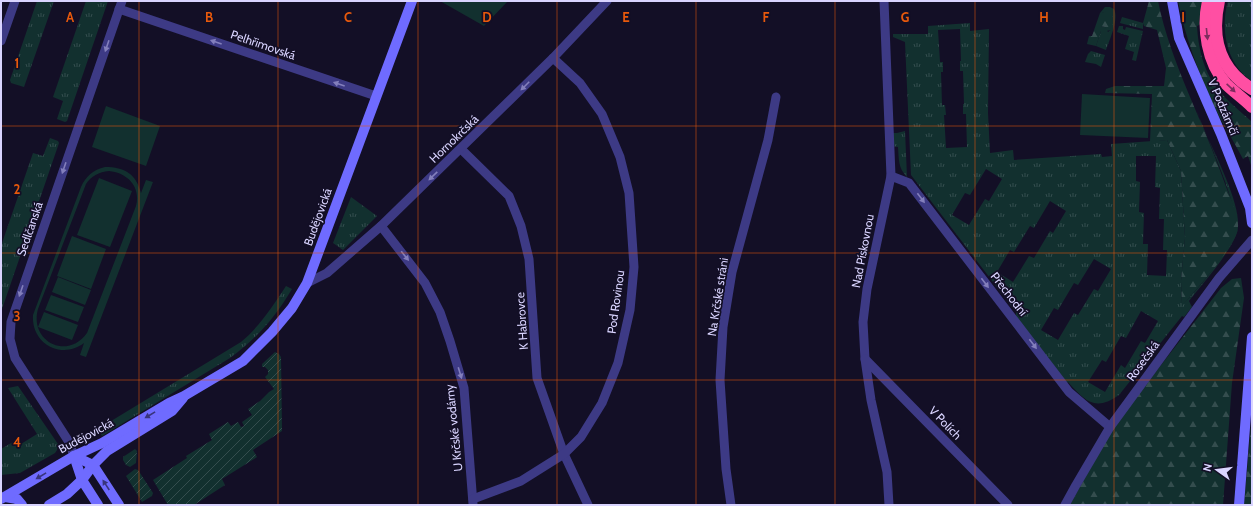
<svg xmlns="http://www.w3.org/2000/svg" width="1253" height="506" viewBox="0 0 1253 506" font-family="Cabin,sans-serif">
<defs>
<pattern id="grass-tufts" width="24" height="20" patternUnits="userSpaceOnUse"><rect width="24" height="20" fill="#12302f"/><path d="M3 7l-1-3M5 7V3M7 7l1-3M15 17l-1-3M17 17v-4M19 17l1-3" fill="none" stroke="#344d4e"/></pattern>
<pattern id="forest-firs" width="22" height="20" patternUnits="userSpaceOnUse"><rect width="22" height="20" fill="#12302f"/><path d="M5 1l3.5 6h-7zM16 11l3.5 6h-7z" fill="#344d4e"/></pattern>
<pattern id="garden-furrows" width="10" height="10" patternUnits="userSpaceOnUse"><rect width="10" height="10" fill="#12302f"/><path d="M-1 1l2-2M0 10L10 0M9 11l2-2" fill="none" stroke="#344d4e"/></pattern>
</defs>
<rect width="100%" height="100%" fill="#130f26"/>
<!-- grass -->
<g fill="url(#grass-tufts)" fill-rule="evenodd">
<polygon points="37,1 54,1 24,87 11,83 10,80"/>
<polygon points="86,1 108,1 67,121 65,122 57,119 63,101 53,97"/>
<path d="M1228,1H1252V81C1226,65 1220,28 1228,1Z"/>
<path d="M1105,7H1110L1114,9C1119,19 1110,39 1106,50L1096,46L1101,31V26L1105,27L1108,32L1112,29L1108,11L1102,13H1100Z"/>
<polygon points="1122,17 1143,23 1143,29 1120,23"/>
<path d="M970,23V31L989,29L988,113L990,153L1013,150L1014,160L1101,154L1102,157L1112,156L1111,144L1167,140L1181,171L1185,238L1181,281L1182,305C1204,283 1224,257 1238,229C1233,250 1203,283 1189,301L1192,307L1184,317L1182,316L1119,395C1095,412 1085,401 1068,382L1067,383L1016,317V312L911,175L905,42L893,37V34H928V26ZM960,29L961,61H960V71H963L964,104H963V114H966L967,147L946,148L944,115H946L945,105H942L941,72H943V62H940L938,30ZM1136,156H1156L1155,187L1160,188L1159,219H1164L1163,250H1167L1166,276L1147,275L1148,244H1143L1144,213L1139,212L1140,182L1136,181ZM986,169L1002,179L989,201L985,199L969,225L952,215L965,193L970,195ZM1050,201L1066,211L1053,233L1050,231L1034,258L1029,256L1013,282L997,272L1010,250L1014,252L1030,226L1034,228ZM1094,259L1111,269L1098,291L1094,289L1078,315L1074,313L1058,340L1041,330L1054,308L1058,310L1074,283L1078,285ZM1141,311L1158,321L1145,343L1141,341L1125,368L1121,365L1105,392L1088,382L1102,360L1106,362L1121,336L1126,338Z"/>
<polygon points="1119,26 1123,26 1123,29 1125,30 1126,27 1143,31 1136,61 1132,60 1134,52 1125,49 1129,36 1117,32"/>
<polygon points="1091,51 1105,55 1101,67 1096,64 1085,62 1088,54"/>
<path d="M1197,112C1199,115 1200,121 1202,126C1213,149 1240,202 1238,226C1230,187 1212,149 1197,112Z"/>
<path d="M905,131L907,177C898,168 899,159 898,147L892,146V133H897Z"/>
<polygon points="50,138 58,141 59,143 1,312 1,246 33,153 43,156"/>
<polygon points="351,197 377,216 343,250 333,243"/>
<path d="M286,286L292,289C274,319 258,337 230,358L102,436L98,429L241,342C261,325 272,307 286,286Z"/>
<polygon points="18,386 58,444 57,450 55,453 20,473 1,475 1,449 18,439 21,444 37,434 8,388"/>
</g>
<!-- forest -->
<g fill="url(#forest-firs)">
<path d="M1149,1H1158C1171,65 1204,122 1225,184C1229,195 1239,215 1238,227C1238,244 1194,292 1182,306L1181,281L1185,238L1181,171L1167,140L1150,142L1152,94L1105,93L1106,89L1115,86H1164L1166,68L1157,30L1144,26L1143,23Z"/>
<path d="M1178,1H1205L1203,23L1197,26C1198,46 1203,70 1216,87C1226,100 1240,111 1252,122V168L1248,156L1243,159C1233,140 1222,123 1213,104C1198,71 1185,36 1178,1Z"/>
<polygon points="1106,11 1110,11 1113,14 1112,30 1106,31 1105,27 1101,26 1101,31 1096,46 1087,44 1089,36 1092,36 1100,13 1102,13"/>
<polygon points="1241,278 1244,298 1232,383 1223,505 1070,505 1112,428 1221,288 1232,279"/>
<polygon points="1252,412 1252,505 1244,505 1251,425"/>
</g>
<!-- park -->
<g fill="#12302f" fill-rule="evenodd">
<polygon points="440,1 508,1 484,26"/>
<polygon points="1082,94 1150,98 1148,138 1080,135"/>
<polygon points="106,106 160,126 146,166 92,147"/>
<path d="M105,167C125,167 136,174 141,193L146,180L153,182L86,357L80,355L84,343C62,360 31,344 33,315L81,187C86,176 93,170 105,167ZM109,171C128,173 141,187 136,206L87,333C67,361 29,341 38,309L86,184C91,176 99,172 109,171Z"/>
<polygon points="99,178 132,191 110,247 77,235"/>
<polygon points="72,236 106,249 91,289 57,276"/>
<polygon points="58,277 91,290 85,305 52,292"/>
<polygon points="51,295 84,307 78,322 45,310"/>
<polygon points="44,312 78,325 72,340 38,327"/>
</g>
<!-- garden -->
<g fill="url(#garden-furrows)">
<polygon points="275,352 279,354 281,357 282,431 253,450 257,457 222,479 225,485 194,505 168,505 153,480 187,458 186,456 212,440 209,434 228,422 231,426 238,422 241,427 244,426 242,422 252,415 248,409 260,401 269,392 274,389 265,377 268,374 268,370 265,367 262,367 262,364"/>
<polygon points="135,449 137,451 136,463 130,467 126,465 123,460 123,457"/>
<polygon points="135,469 138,470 153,493 152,496 142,502 126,476"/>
</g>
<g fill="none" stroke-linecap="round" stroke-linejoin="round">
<!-- street -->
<g stroke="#3d3a85" stroke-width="9">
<polyline points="884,1 891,176 867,289 863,322 865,359 871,400 887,472 889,505"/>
<polyline points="119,9 376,96"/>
<polyline points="1,41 15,1"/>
<polyline points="461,149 509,196 521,226 529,259 537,378 564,454 588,505"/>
<polyline points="891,176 909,183 1069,392 1110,427"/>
<polyline points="381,226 425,283 440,312 450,341 464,388 473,504"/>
<polyline points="307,283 327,273 381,226 553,58 607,1"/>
<polyline points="865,359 1008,505"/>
<polyline points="74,456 69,442 15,358 10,339 11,322 122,1"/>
<polyline points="473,499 521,481 564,454 581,437 602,403 618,363 630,310 634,267 629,193 620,157 602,114 580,83 553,58"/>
<polyline points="731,505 726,469 720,380 723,327 732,272 768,140 776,97"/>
<polyline points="1065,505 1076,485 1110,427 1219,278 1252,240"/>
</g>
<!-- secondary -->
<g stroke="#6f6bff" stroke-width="10">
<polyline points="1172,1 1179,38 1221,134 1250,208 1252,223"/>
<polyline points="74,456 82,480 98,505"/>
<polyline points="74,456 93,465"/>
<polyline points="93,465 119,505"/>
<polyline points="5,497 17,499 22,505"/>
<polyline points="1,499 74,456 102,443 169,403 184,396 243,361 272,332 292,308 307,283 412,1"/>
<polyline points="49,505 67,494 82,480 93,465 107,451 172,411 183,398"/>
<polyline points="1239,505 1252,337"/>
</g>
<!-- highway -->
<g stroke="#ff4fa3" stroke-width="12">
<path d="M1208,1C1202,28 1207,62 1226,84C1234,92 1244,99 1252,107"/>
<path d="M1219,1C1211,37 1219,69 1252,89"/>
</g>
</g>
<!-- one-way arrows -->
<defs><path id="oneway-solid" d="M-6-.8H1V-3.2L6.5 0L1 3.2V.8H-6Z"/></defs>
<g fill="#7d2c5e">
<use href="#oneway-solid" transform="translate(1207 34) rotate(84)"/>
<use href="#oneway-solid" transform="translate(1231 88) rotate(43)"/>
</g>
<g fill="#837fbc">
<use href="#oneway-solid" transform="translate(216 42) rotate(-161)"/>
<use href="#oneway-solid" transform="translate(107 46) rotate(109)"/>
<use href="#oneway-solid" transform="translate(339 84) rotate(-161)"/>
<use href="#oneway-solid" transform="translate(525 86) rotate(135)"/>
<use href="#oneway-solid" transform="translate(64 168) rotate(109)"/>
<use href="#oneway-solid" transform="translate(433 176) rotate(136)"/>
<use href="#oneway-solid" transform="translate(921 198) rotate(53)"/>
<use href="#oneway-solid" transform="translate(405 256) rotate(51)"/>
<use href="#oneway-solid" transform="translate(985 283) rotate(53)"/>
<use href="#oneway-solid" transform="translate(21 291) rotate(109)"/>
<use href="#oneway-solid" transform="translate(1033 344) rotate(53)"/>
<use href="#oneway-solid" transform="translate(460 373) rotate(73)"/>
</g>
<g fill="#38347d">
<use href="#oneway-solid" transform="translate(150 415) rotate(149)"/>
<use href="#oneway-solid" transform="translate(41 476) rotate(149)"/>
<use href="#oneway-solid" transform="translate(106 485) rotate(-123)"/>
</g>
<!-- grid -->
<path fill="none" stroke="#e8590c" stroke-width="1" stroke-opacity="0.55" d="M139,1V505M278,1V505M418,1V505M557,1V505M696,1V505M835,1V505M975,1V505M1114,1V505M1,126H1252M1,253H1252M1,380H1252"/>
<g text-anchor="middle" stroke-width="3.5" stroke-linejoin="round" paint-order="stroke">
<!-- street labels -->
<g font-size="12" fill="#d9d4ff" stroke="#130f26">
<text transform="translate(263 45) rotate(19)" y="4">Pelhřimovská</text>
<text transform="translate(1223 107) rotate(67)" y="4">V Podzámčí</text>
<text transform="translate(454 139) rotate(-44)" y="4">Hornokrčská</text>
<text transform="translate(318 217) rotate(-70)" y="4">Budějovická</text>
<text transform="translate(30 229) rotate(-71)" y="4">Sedlčanská</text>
<text transform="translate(863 251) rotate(-79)" y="4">Nad Pískovnou</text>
<text transform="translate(1009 294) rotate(52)" y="4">Přechodní</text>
<text transform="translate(718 297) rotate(-81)" y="4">Na Krčské stráni</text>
<text transform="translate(616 302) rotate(-82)" y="4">Pod Rovinou</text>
<text transform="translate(522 321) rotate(-94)" y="4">K Habrovce</text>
<text transform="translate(1143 361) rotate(-54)" y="4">Rosečská</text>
<text transform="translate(945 423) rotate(46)" y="4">V Polích</text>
<text transform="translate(454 428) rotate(-96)" y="4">U Krčské vodárny</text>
<text transform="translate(86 436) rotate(-28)" y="4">Budějovická</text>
</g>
</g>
<g font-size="13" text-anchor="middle" font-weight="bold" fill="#e8590c" stroke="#130f26" stroke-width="3.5" stroke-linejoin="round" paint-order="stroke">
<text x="70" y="22">A</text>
<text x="209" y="22">B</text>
<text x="348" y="22">C</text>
<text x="487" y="22">D</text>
<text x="626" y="22">E</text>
<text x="766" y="22">F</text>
<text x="905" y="22">G</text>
<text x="1044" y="22">H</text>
<text x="1183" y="22">I</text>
<text x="17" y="68">1</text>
<text x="17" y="194">2</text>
<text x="17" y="321">3</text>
<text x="17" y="447">4</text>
</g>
<!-- border -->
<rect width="1253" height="506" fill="none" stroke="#d9d4ff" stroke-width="4"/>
<!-- north arrow -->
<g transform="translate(1217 470) rotate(284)" stroke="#130f26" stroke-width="3" paint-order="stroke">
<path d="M0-3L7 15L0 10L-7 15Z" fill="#d9d4ff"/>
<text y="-6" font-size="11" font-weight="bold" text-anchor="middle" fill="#d9d4ff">N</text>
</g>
</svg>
